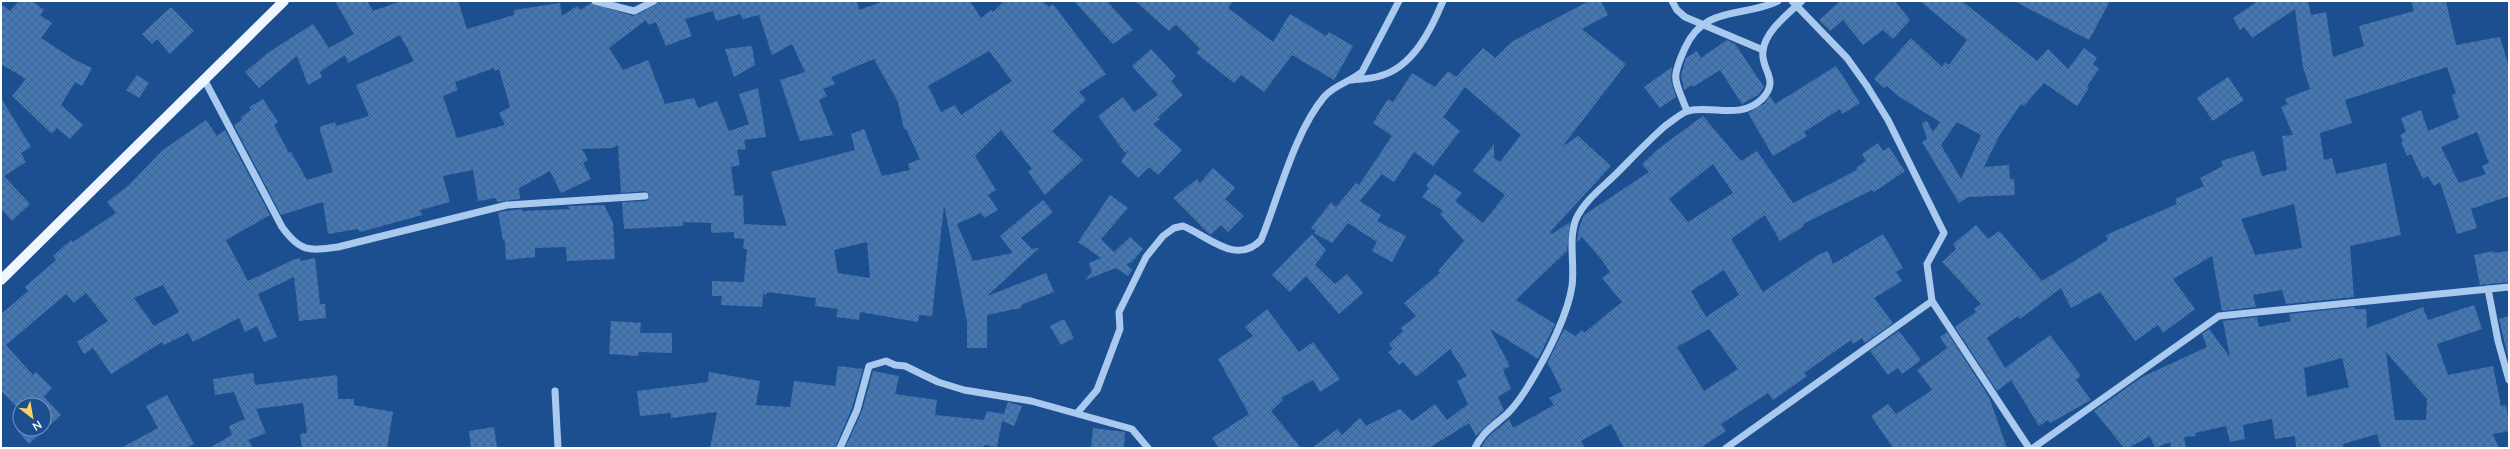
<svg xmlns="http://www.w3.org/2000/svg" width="2510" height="449" viewBox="0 0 2510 449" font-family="Lato,sans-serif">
<defs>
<pattern id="building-cross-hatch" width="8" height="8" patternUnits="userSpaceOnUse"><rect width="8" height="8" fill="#4478b7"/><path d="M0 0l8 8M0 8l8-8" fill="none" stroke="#486282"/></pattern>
</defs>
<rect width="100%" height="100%" fill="#1b4f8f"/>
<!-- building -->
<g fill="url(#building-cross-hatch)" fill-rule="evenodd">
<polygon points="19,1 33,1 44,10 40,15 52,23 41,38 73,59 92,68 82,86 75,82 61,105 83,125 70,139 57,128 52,134 12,96 26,79 1,64 1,4 10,11"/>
<path d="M335,1H367L373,11L401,1H458L467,29L514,15V10L560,3L562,16L577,6L580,10L591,3L633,16L656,5L659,1H857L859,10L884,1H970L981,18L991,10L993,12L1004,1H1042L1049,7L1053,4L1106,74L1079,92L1086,100L1052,131L1083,160L1045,195L1028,172L1032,169L1001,130L975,156L996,190L988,195L998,210L984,218L981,213L957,224L973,261L1013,253L1000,236L1043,200L1053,212L1021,238L1032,249L1039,248L987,296L1046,273L1054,292L1021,305V308L987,315V348H967V322L944,205L932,316L919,315L918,322L860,312L859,320L836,317L838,309L815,306L816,298L767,292L766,295L763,294L762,307L721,305L722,296H712V281L744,282L747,249H743L744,239L734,238V232L711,233V223L683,222V226L624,229L622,202L646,201L650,195L645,191L621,193L618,145L613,148L582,149L588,160L583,163L591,179L561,193L550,171L519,188L520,199L497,202L496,198L478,201L473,170L443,176L450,202L420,210L422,215L360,232L358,229L328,234L323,202L281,215L234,125L242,120L241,117L251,110L249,107L263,99L278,122L274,125L289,153L291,152L307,180L333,172L319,127L335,122L336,126L369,116L356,85L414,61L400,35L348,63L345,55L320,72L322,77L308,85L297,56L259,88L245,72L269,52L313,24L329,48L354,34ZM713,11L716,21L740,14L743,19L759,15L772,55L792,44L805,72L780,80L800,141L833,135L819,100L827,96L823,89L835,84L831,77L874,59L898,102L904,129H906L920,159L908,164L910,170L882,176L864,129L851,134L855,150L771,172L787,226L744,224L743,195L735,196L731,167L740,165L737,150L746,149L744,140L766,137L758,88L739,94L749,124L729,131L717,101L698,108L694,98L665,104L648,60L623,70L609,48L646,20L648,25L656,22L666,46L692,36L685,19ZM989,51L1012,81L961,115L955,105L941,112L928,86ZM494,68L495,71L499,69L510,107L499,113L505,125L457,138L443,96L458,90L455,82ZM867,242L870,278L838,273L834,250Z"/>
<polygon points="1074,1 1107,1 1133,30 1113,44"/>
<polygon points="1135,1 1233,1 1228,8 1273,42 1290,14 1326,36 1329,32 1353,46 1334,80 1292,55 1264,92 1241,75 1234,83 1196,53 1200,49 1176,25 1169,31"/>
<polygon points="1589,1 1601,1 1608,15 1582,29 1626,64 1562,147 1578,136 1611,166 1550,232 1552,234 1570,222 1567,251 1516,300 1555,324 1538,359 1490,329 1510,366 1503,370 1511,389 1498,397 1504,410 1476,436 1469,423 1429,448 1312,448 1337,429 1342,435 1360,418 1366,426 1400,409 1412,421 1435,404 1447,420 1468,404 1457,381 1467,376 1450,349 1416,377 1403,362 1399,365 1388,352 1393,349 1389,344 1403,331 1401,328 1416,316 1404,303 1440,273 1438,271 1464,241 1440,214 1443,211 1422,197 1429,188 1426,186 1435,174 1462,193 1455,201 1483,223 1505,195 1473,171 1494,144 1494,158 1500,162 1521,135 1465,87 1443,117 1460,131 1433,166 1414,152 1394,182 1382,174 1360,201 1381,215 1377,221 1406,236 1392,262 1372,251 1377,242 1348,223 1332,243 1314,233 1316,231 1311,228 1331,202 1336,207 1356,183 1359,185 1392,136 1373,123 1388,99 1393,102 1412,73 1435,87 1448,71 1456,77 1483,48 1495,58 1513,41"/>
<polygon points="1840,1 1895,1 1910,20 1893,39 1883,30 1863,45 1843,20 1830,31 1819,20"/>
<path d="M1920,1H1962L2037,61L2048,49L2068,69L2084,48L2097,58L2093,64L2099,69L2087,86L2089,88L2077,106L2044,83L2024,106L2021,104L1999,136L1984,167L2009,165L2010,179H2014L2015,195L1968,197L1959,203L1922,142L1927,139L1922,123L1927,121L1933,132L1940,122L1898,96L1887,86L1884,88L1874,79L1911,38L1942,67L1945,62L1949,65L1967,40ZM1957,122L1981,135L1961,179L1941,145Z"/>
<polygon points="2014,1 2110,1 2089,40"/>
<path d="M2258,1H2308L2311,15L2326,12L2333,57L2364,46L2359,26L2414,11L2411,1H2446L2456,45L2500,37L2509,67V196L2471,209L2477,228L2457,234L2440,182L2434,186L2428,176L2423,179L2411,154L2407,156L2401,142L2403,141L2400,135L2406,132L2401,118L2421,110L2428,131L2459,118L2453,99L2452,95L2456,93L2447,67L2345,100L2352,123L2320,133L2324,160L2332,158L2336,174L2386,163L2401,235L2350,246L2354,297L2286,304L2282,290L2253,295L2256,307L2222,311L2212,256L2173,279L2195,309L2163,333L2158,325L2135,341L2100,292L2071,308L2061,288L2020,319L2018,316L1987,338L2005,368L2050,335L2081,376L2076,380L2091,400L2050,423L2048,420L2039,426L2011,380L1997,391L1955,327L1976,312L1974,309L1981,304L1942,262L1956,249L1953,244L1976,225L1988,239L1999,231L2042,281L2108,240L2106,235L2177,204L2175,199L2204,186L2200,178L2223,166L2221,161L2254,151L2262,176L2287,170L2282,136L2293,135L2281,107L2288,104L2285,99L2310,89L2303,67L2295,9L2252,38L2244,27L2240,30L2233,18ZM2477,132L2489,163L2482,166L2486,174L2459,183L2441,147ZM2294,204L2302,248L2255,255L2241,219Z"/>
<polygon points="171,7 194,31 170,54 157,39 152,44 142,34"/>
<polygon points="1727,40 1735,44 1764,87 1758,95 1742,104 1720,70 1693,87 1692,85 1684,90 1681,75 1686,58 1697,51 1701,58"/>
<polygon points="752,46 755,65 734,77 725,49"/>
<polygon points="1151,49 1176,76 1171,81 1183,95 1158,117 1160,119 1153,124 1182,150 1158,175 1149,167 1138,178 1121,162 1129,149 1125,153 1098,116 1123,97 1134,112 1158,95 1132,66"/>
<polygon points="1836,66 1860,103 1842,114 1840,109 1804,132 1807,136 1773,156 1748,113 1765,103 1770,96 1775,104"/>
<polygon points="1672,67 1671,81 1676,97 1660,108 1644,87"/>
<polygon points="137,75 149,83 139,98 126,90"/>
<polygon points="2228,77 2244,100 2213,121 2197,98"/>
<polygon points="1,98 31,147 21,153 26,162 4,176 30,204 12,221 1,209"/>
<path d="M1703,116L1741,161L1757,151L1793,203L1857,170L1856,168L1866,161L1862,154L1878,143L1883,151L1889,147L1905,171L1874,192L1872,190L1803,224L1804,226L1780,241L1765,215L1731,239L1763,292L1818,255L1828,251L1833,264L1883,234L1903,268L1896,272L1902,281L1874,298L1893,323L1865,343L1862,338L1853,344L1851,340L1804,373L1807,376L1773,400L1768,393L1721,424L1726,431L1700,448H1624L1611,424L1581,441L1585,448H1483L1482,445L1489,436L1509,419L1513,428L1554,405L1549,398L1562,391L1550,367L1547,364L1564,329L1575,336L1582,330L1584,333L1622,302L1602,278L1610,272L1601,259L1582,237L1577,242L1579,228L1584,215L1649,172L1642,164L1658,149ZM1713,164L1733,193L1688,222L1669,199ZM1724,270L1739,295L1706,317L1691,291ZM1709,329L1738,369L1704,391L1677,347Z"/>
<path d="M206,120L217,136L225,130L270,215L226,240L248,281L293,260L300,258L301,261L315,258L320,304H325L326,318L299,321L294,277L258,294L277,337L264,342L257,326L245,332L239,318L193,342L188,333L164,345L162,342L111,374L93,348L84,354L77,342L108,321L86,293L74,303L66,294L6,345L33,375L36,372L52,388L44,397L61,415L29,444L17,430L20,428L44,429V405H20V410L1,391V314L28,291L25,287L56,260L53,256L71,240L73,242L116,213L107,202L129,185L163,150ZM163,285L179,312L154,326L134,298Z"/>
<polygon points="1213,168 1235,188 1225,199 1244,216 1228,232 1221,225 1210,235 1173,198 1197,179 1200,183"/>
<polygon points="1110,195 1128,208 1101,239 1114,252 1130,237 1143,249 1132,262 1126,264 1132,270 1128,276 1116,268 1085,280 1092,272 1089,263 1101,258 1078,242"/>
<polygon points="604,205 613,223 615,259 567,261 566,247 535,248 535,257 506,260 505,241 503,241 498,212 522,209 522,211 570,209 568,206"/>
<polygon points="1312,234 1326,250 1315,265 1335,284 1347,274 1363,293 1339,314 1306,276 1290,292 1272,275"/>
<polygon points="2494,251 2494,253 2509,251 2509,282 2480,285 2474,255"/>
<path d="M2474,305L2482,329L2437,344L2448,375L2493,366L2501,406L2506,405L2509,421V431L2493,434L2499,448H2381L2377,434L2343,444V448H2296L2295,436L2275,439L2272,419L2243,425L2245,439L2230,442L2226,426L2195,433L2196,436L2184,437L2186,448H2171L2170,442L2155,448L2150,436L2128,448H2124L2094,411L2142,377L2207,347L2202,334L2209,329L2230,357L2223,321L2257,317L2259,327L2291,321L2289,314L2355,307V309H2366L2367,328L2423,307L2428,320ZM2386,352L2427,399L2426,420H2395ZM2342,358L2349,387L2307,397L2304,368Z"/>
<polygon points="1267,309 1299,352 1313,342 1340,379 1320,392 1313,380 1281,398 1283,400 1271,411 1301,448 1219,448 1212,438 1249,414 1218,359 1253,336 1245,327"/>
<polygon points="2509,316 2509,361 2499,319"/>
<polygon points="1064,319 1074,338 1061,345 1050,326"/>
<polygon points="611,321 641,323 640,333 672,333 672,353 639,352 638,356 609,354"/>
<polygon points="1899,331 1921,360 1902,374 1898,368 1888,375 1870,351"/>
<polygon points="1947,332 1989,397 2007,448 1893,448 1871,416 1888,404 1896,414 1932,390 1917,370 1947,348 1940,337"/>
<polygon points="838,366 863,369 852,408 835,448 710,448 717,412 671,418 671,413 640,416 637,391 708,382 709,372 760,381 756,405 790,407 794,381 835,386"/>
<polygon points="873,371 899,376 895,394 937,400 935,415 984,420 987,411 1003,414 1003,416 1008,402 1022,406 1014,426 1002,421 997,447 984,445 983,448 845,448 862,411"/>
<polygon points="253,373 255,385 337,375 338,399 354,399 354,405 393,412 387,448 302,448 300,434 307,433 303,403 256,409 266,433 248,440 253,448 209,448 232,435 229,426 245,419 234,392 215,395 213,379"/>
<polygon points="167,395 194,444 186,448 121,448 158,428 146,406"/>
<polygon points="494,427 497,448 471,448 469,431"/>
<polygon points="1093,428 1125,432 1124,448 1091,448"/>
</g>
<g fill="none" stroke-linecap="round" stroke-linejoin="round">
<!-- minor -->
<g stroke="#a9c9ee" stroke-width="7">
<polyline points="595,1 634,11 654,1"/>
<polyline points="1672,1 1677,10 1685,17 1763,50"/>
<polyline points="1792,1 1847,58 1867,86 1888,120 1944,233 1927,264 1932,301 2029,448"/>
<path d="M204,79L282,227C300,252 308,251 338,247L507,205L645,196"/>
<path d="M1352,80C1361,79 1371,79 1380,76C1413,67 1431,30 1443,1"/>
<path d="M1687,111C1675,79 1670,81 1685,48C1704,5 1743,18 1778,1"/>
<polyline points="2488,289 2498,341 2509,380"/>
<polyline points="555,391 558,448"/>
<path d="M1078,412L1097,390L1120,329L1119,312L1146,257L1163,236L1174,228L1183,226C1208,236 1236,266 1261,240C1279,196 1294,133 1324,97C1334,85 1350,82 1362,72L1399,1"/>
<polyline points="840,448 857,410 869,366 886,361 895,365 905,366 938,382 964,390 1031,401 1132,429 1148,448"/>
<path d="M1475,448C1482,432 1495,425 1508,413C1517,404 1526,390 1533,378C1548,353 1568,314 1572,286C1575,264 1568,239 1576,219C1585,200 1603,187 1617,173C1633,157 1648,141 1665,126C1671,122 1681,113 1688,111C1713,105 1740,120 1762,99C1781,79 1760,70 1763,51C1765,31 1789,13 1802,1"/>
<polyline points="1726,448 1932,301"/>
<polyline points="2033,448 2219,316 2509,287"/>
</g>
<!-- major -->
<polyline stroke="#f0f6ff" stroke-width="10" points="1,280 284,1"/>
</g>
<!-- border -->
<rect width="2510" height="449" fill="none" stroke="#ffffff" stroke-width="4"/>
<!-- north arrow -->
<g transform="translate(32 417) rotate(149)"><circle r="19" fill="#1b4f8f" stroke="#7695bc"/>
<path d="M0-3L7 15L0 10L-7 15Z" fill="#ffd166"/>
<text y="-6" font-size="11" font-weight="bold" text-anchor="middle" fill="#ffffff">N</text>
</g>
</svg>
